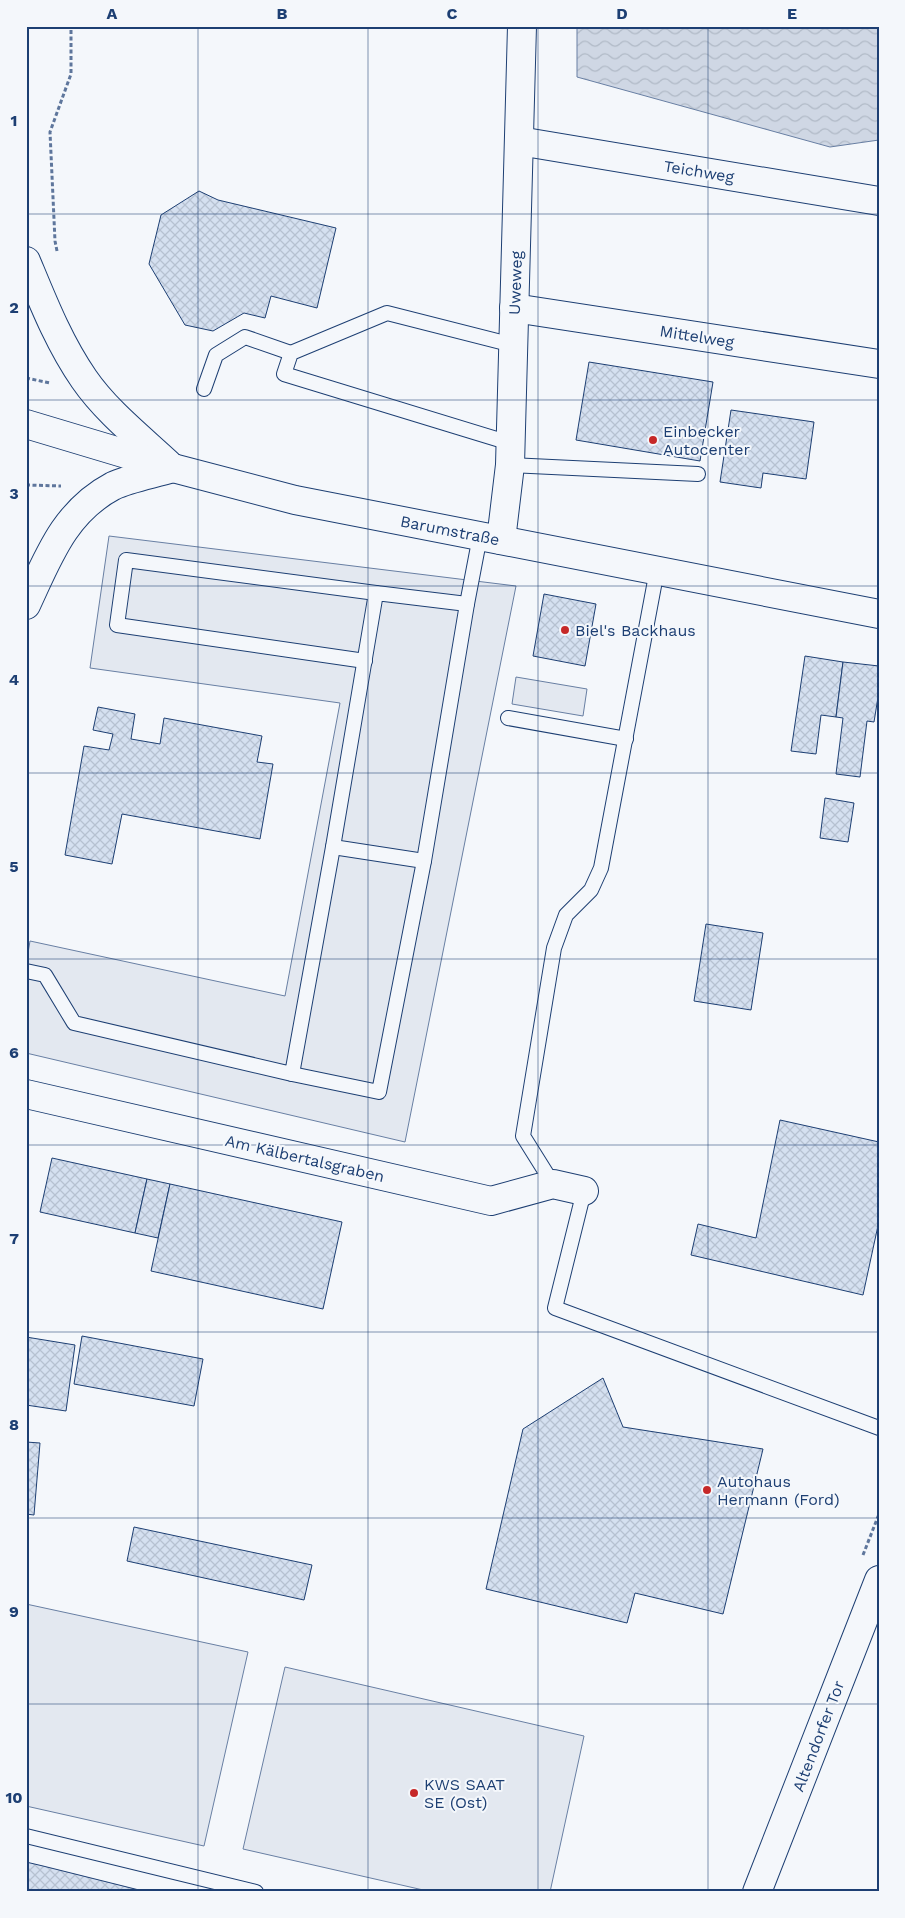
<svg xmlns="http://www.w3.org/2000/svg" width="905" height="1918" viewBox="0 0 905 1918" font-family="'Work Sans',sans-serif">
<defs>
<pattern id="water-waves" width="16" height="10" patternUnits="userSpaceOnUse" patternTransform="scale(1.25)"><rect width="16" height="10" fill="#cfd7e4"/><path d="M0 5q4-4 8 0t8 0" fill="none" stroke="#b1bac7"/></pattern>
<pattern id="building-cross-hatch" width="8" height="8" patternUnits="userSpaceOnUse" patternTransform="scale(1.25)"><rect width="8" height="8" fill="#d5e0f0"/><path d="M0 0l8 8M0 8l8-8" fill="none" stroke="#b6c1d1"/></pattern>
</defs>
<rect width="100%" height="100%" fill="#f4f7fb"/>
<!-- parking -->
<g fill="#e3e8f0" stroke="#687fa3">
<polygon points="109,536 516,586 405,1142 26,1053 26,965 30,941 285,996 340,703 90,668"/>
<polygon points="516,677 587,689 583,716 512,704"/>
<polygon points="26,1604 248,1652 204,1846 26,1806"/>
<polygon points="285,1667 584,1736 550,1892 432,1892 243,1849"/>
</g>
<!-- water -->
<polygon fill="url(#water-waves)" stroke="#687fa3" points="577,26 879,26 879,140 830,147 577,77"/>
<!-- building -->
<g fill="url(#building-cross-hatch)" stroke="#1d3f73">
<polygon points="199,191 218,200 336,228 317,308 271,296 265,318 244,313 213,331 185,325 149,264 161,215"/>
<polygon points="589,362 713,382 700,461 576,440"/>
<polygon points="731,410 814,422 806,479 763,473 761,488 720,482"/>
<polygon points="544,594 596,604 585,666 533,656"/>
<polygon points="805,656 843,662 836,717 821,715 816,754 791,751"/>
<polygon points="843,662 879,666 879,691 874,722 867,721 860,777 836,774 843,718 836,717"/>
<polygon points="98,707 135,714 131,739 160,744 164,718 262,736 257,762 273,764 260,839 122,814 112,864 65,855 84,746 109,750 113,734 93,730"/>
<polygon points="825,798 854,803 848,842 820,838"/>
<polygon points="706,924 763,933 751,1010 694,1001"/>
<polygon points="780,1120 879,1142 879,1221 863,1295 691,1255 698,1224 756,1238"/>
<polygon points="52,1158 147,1179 135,1233 40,1212"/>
<polygon points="147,1179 170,1184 158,1238 135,1233"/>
<polygon points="170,1184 342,1222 323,1309 151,1271"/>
<polygon points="82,1336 203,1359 194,1406 74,1384"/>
<polygon points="26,1337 75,1345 66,1411 26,1405"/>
<polygon points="603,1378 623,1427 763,1449 723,1614 635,1593 627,1623 486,1589 523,1429"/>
<polygon points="26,1442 40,1443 34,1515 26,1514"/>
<polygon points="134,1527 312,1565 304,1600 127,1561"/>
<polygon points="26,1862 43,1866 147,1892 26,1892"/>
</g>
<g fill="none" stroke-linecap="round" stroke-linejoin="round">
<defs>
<g id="lane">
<polyline points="204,389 216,355 245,337 291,353"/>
<polyline points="510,443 284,374 291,353 387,313 513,345"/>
<polyline points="510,465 698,474"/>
<polyline points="365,661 117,625 126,560 376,593"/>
<polyline points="508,718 626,739"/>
<polyline points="333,847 424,861"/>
<polyline points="26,971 45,975 74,1023 292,1074 333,847 376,593 467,604 480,536"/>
<polyline points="292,1074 379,1092 424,861 467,604"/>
<polyline points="553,1184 523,1136 554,948 566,915 591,890 601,868 657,570"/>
<polyline points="584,1191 555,1308 879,1428"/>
<polyline points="26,1836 256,1892"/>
</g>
<g id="street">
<polyline points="519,141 879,201"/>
<polyline points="514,308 879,364"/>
<polyline points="501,540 510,465 522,26"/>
<polyline points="26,1094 491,1201 553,1184 584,1191"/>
</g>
<g id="secondary">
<path d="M26,261C43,302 59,343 84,379C106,411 139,437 168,464"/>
<polyline points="26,424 173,468 295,500 879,614"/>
<path d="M26,605C48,558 64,512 113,486C130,478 154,474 173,468"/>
<polyline points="757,1892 879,1580"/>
</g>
</defs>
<!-- lane casing -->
<use href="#lane" stroke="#1d3f73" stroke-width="16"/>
<!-- street casing -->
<use href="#street" stroke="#1d3f73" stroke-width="30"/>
<!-- secondary casing -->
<use href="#secondary" stroke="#1d3f73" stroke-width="30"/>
<!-- path -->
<g stroke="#5e769c" stroke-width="3" stroke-dasharray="4 2.5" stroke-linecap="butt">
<polyline points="57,251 55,241 50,132 71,74 71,26"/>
<polyline points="26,378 50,383"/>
<polyline points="26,485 61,486"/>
<polyline points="863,1555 879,1514"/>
</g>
<!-- lane -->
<use href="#lane" stroke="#f4f7fb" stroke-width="14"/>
<!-- street -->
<use href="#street" stroke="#f4f7fb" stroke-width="28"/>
<!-- secondary -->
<use href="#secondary" stroke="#f4f7fb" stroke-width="28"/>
</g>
<!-- grid -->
<path fill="none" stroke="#1d3f73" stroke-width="1" stroke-opacity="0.55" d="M198,26V1892M368,26V1892M538,26V1892M708,26V1892M26,214H879M26,400H879M26,586H879M26,773H879M26,959H879M26,1145H879M26,1332H879M26,1518H879M26,1704H879"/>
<!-- markers -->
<g fill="#c62828" stroke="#f4f7fb" stroke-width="2">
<circle cx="653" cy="440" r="5"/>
<circle cx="565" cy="630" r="5"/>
<circle cx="707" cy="1490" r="5"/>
<circle cx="414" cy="1793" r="5"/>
</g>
<g text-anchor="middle" stroke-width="4" stroke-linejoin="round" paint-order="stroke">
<!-- street labels -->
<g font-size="16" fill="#1d3f73" stroke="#f4f7fb">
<text transform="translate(699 171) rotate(9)" y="6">Teichweg</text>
<text transform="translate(515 283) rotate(-88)" y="6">Uweweg</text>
<text transform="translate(697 336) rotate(9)" y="6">Mittelweg</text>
<text transform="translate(450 530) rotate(11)" y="6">Barumstraße</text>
<text transform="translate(305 1158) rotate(13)" y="6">Am Kälbertalsgraben</text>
<text transform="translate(818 1736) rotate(-69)" y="6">Altendorfer Tor</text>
</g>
<!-- poi labels -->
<g font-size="16" fill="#1d3f73" stroke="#f4f7fb" text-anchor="start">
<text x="663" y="437">Einbecker<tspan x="663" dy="18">Autocenter</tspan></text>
<text x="575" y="636">Biel's Backhaus</text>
<text x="717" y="1487">Autohaus<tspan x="717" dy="18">Hermann (Ford)</tspan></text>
<text x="424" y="1790">KWS SAAT<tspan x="424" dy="18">SE (Ost)</tspan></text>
</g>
</g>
<!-- border -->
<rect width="905" height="1918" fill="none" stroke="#f4f7fb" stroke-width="55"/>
<rect x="28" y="28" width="850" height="1862" fill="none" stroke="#1d3f73" stroke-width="2"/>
<g font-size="16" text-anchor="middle" font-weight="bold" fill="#1d3f73">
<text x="112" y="19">A</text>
<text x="282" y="19">B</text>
<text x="452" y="19">C</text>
<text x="622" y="19">D</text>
<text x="792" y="19">E</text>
<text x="14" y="126">1</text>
<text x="14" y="313">2</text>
<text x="14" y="499">3</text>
<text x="14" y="685">4</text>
<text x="14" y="872">5</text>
<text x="14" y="1058">6</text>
<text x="14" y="1244">7</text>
<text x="14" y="1430">8</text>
<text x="14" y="1617">9</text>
<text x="14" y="1803">10</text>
</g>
</svg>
